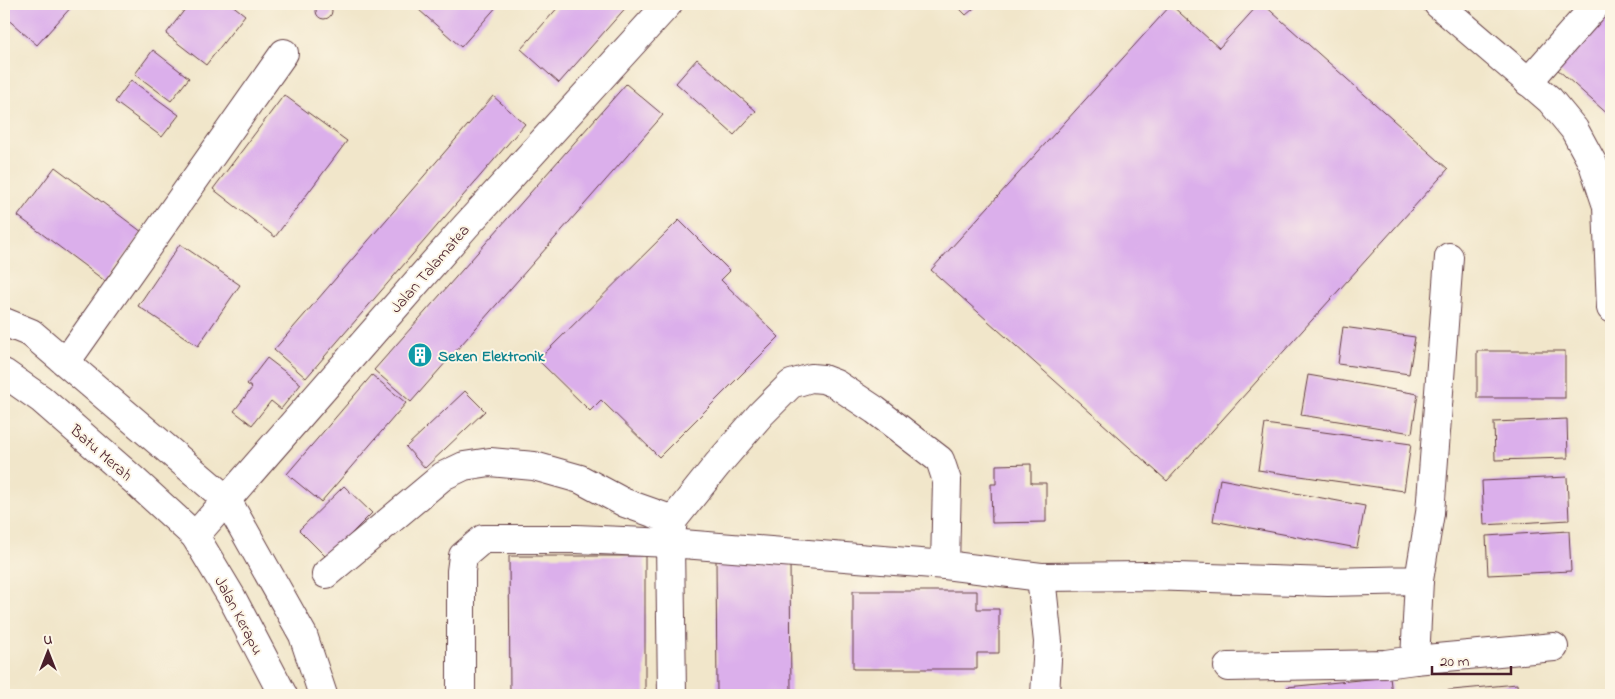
<svg xmlns="http://www.w3.org/2000/svg" width="1615" height="699" viewBox="0 0 1615 699" font-family="'Indie Flower',sans-serif">
<rect width="100%" height="100%" fill="#fcf5e5"/>
<filter id="ink" filterUnits="userSpaceOnUse"><feTurbulence type="fractalNoise" baseFrequency=".02" numOctaves="2"/><feDisplacementMap in="SourceGraphic" scale="10" xChannelSelector="R" yChannelSelector="G"/><feConvolveMatrix kernelMatrix="1 2 1 2 8 2 1 2 1" color-interpolation-filters="sRGB"/></filter>
<filter id="wash" filterUnits="userSpaceOnUse"><feTurbulence type="fractalNoise" baseFrequency=".0096" numOctaves="4" result="noise"/><feDisplacementMap in="SourceGraphic" scale="20" xChannelSelector="R" yChannelSelector="G"/><feGaussianBlur stdDeviation="1.12" result="paint"/><feColorMatrix in="noise" values="0 0 0 0 0 0 0 0 0 0 0 0 0 0 0 0 0 1.4 0 .05"/><feComposite in="paint" operator="in"/></filter>
<g filter="url(#wash)">
<rect width="100%" height="100%" fill="#f1e6ca"/>
<g id="blocks">
<!-- building -->
<g fill="#dbafeb">
<circle cx="324" cy="11" r="8"/>
<polygon points="4,4 74,4 37,45 4,16"/>
<polygon points="189,4 231,4 245,15 206,65 166,34"/>
<polygon points="425,4 499,4 461,47 419,10"/>
<polygon points="561,4 629,4 559,83 521,49"/>
<polygon points="955,4 979,4 966,15"/>
<polygon points="1259,4 1263,4 1448,169 1167,481 931,270 1171,5 1219,48"/>
<polygon points="1611,6 1611,117 1556,68"/>
<polygon points="153,50 189,78 171,101 135,74"/>
<polygon points="697,59 756,111 734,135 676,83"/>
<polygon points="131,80 179,115 162,137 115,102"/>
<polygon points="626,84 663,115 411,402 374,370"/>
<polygon points="284,95 347,141 275,237 213,189"/>
<polygon points="493,96 525,124 306,378 274,350"/>
<polygon points="55,167 142,232 105,281 18,216"/>
<polygon points="679,220 730,271 721,280 779,337 659,457 601,400 590,411 538,360"/>
<polygon points="180,244 240,285 198,346 138,306"/>
<polygon points="1343,327 1415,337 1409,374 1338,364"/>
<rect x="1477" y="351" width="88" height="47"/>
<polygon points="267,358 301,384 281,409 271,401 252,425 234,411 252,388 247,384"/>
<polygon points="372,375 406,403 321,502 287,474"/>
<polygon points="1308,375 1418,394 1412,433 1301,415"/>
<polygon points="465,391 485,411 425,468 406,447"/>
<polygon points="1567,419 1568,458 1495,460 1494,422"/>
<polygon points="1265,424 1411,444 1404,491 1258,470"/>
<polygon points="1031,464 1031,483 1046,483 1046,522 992,523 991,484 996,484 996,465"/>
<polygon points="1567,477 1569,520 1484,525 1482,481"/>
<polygon points="1220,479 1365,506 1357,548 1213,521"/>
<polygon points="344,486 372,513 327,558 299,530"/>
<polygon points="1569,531 1571,571 1488,575 1486,536"/>
<polygon points="509,556 645,556 645,695 510,695"/>
<polygon points="716,560 790,560 791,695 717,695"/>
<polygon points="853,591 977,591 977,609 999,609 999,653 977,653 977,669 853,669"/>
<polygon points="1390,677 1392,695 1288,695 1287,687"/>
<polygon points="1517,684 1518,695 1410,695 1409,694"/>
</g>
</g>
</g>
<g filter="url(#ink)">
<use href="#blocks" fill-opacity="0" stroke="#633d43" stroke-width="1"/>
<g fill="none" stroke-linecap="round" stroke-linejoin="round">
<defs>
<g id="minor">
<polyline points="1438,4 1550,100 1574,129 1593,164 1607,206 1611,308"/>
<polyline points="1528,82 1597,4"/>
<polyline points="4,322 31,333 227,500 303,635 323,695"/>
<polyline points="66,362 284,53"/>
<polyline points="4,373 41,399 135,481 195,536 231,596 283,695"/>
<polyline points="195,536 465,227 668,4"/>
<polyline points="326,574 443,476 464,466 490,462 534,466 580,479 625,503 673,520"/>
<polyline points="1041,577 1048,642 1045,695"/>
<polyline points="1415,660 1554,647"/>
<polyline points="1228,667 1385,664 1415,660 1419,580"/>
<polyline points="461,695 461,571 463,556 483,539 576,539 670,543 945,565 1041,577 1147,576 1328,582 1419,580 1430,513 1449,257"/>
<polyline points="672,695 670,543 673,520 717,465 761,414 791,384 811,378 823,379 836,384 875,410 940,460 947,481 945,565"/>
</g>
</defs>
<!-- minor casing -->
<use href="#minor" stroke="#633d43" stroke-width="30"/>
<!-- minor -->
<use href="#minor" stroke="#fff" stroke-width="28"/>
</g>
</g>
<!-- icons -->
<defs>
<symbol id="building-disc" viewBox="-11 -11 22 22"><circle r="9.5" fill="#0f9aa8" stroke="#fcf5e5"/><path d="M-4-6H4V6H1V3H-1V6H-4ZM-2.5-4.3h1.7v1.8h-1.7ZM.8-4.3h1.7v1.8H.8ZM-2.5-1h1.7V.8h-1.7ZM.8-1h1.7V.8H.8Z" fill="#fff"/></symbol>
</defs>
<g fill-rule="evenodd">
<use href="#building-disc" x="406" y="341" width="28" height="28"/>
</g>
<g text-anchor="middle" stroke-width="4" stroke-linejoin="round" paint-order="stroke">
<!-- street labels -->
<g font-size="16" fill="#4a1f2b" stroke="#fcf5e5">
<text transform="translate(429 268) rotate(-49)" y="6">Jalan Talamatea</text>
<text transform="translate(102 452) rotate(41)" y="6">Batu Merah</text>
<text transform="translate(240 615) rotate(62)" y="6">Jalan Kerapu</text>
</g>
<!-- culture labels -->
<g font-size="16" font-weight="bold" fill="#0d838f" stroke="#fcf5e5" text-anchor="start">
<text x="438" y="361">Seken Elektronik</text>
</g>
</g>
<!-- margin -->
<rect width="1615" height="699" fill="none" stroke="#fcf5e5" stroke-width="20"/>
<!-- north arrow -->
<g transform="translate(48 652)" stroke="#fcf5e5" stroke-width="4" paint-order="stroke">
<path d="M0-4L9 19L0 12L-9 19Z" fill="#4a1f2b"/>
<text y="-8" font-size="14" font-weight="bold" text-anchor="middle" fill="#4a1f2b">U</text>
</g>
<!-- scale -->
<path d="M1432 666v8h79v-8" fill="none" stroke="#4a1f2b" stroke-width="2.5"/>
<text x="1440" y="666" font-size="15" fill="#4a1f2b" stroke="#fcf5e5" stroke-width="4" paint-order="stroke">20 m</text>
</svg>
